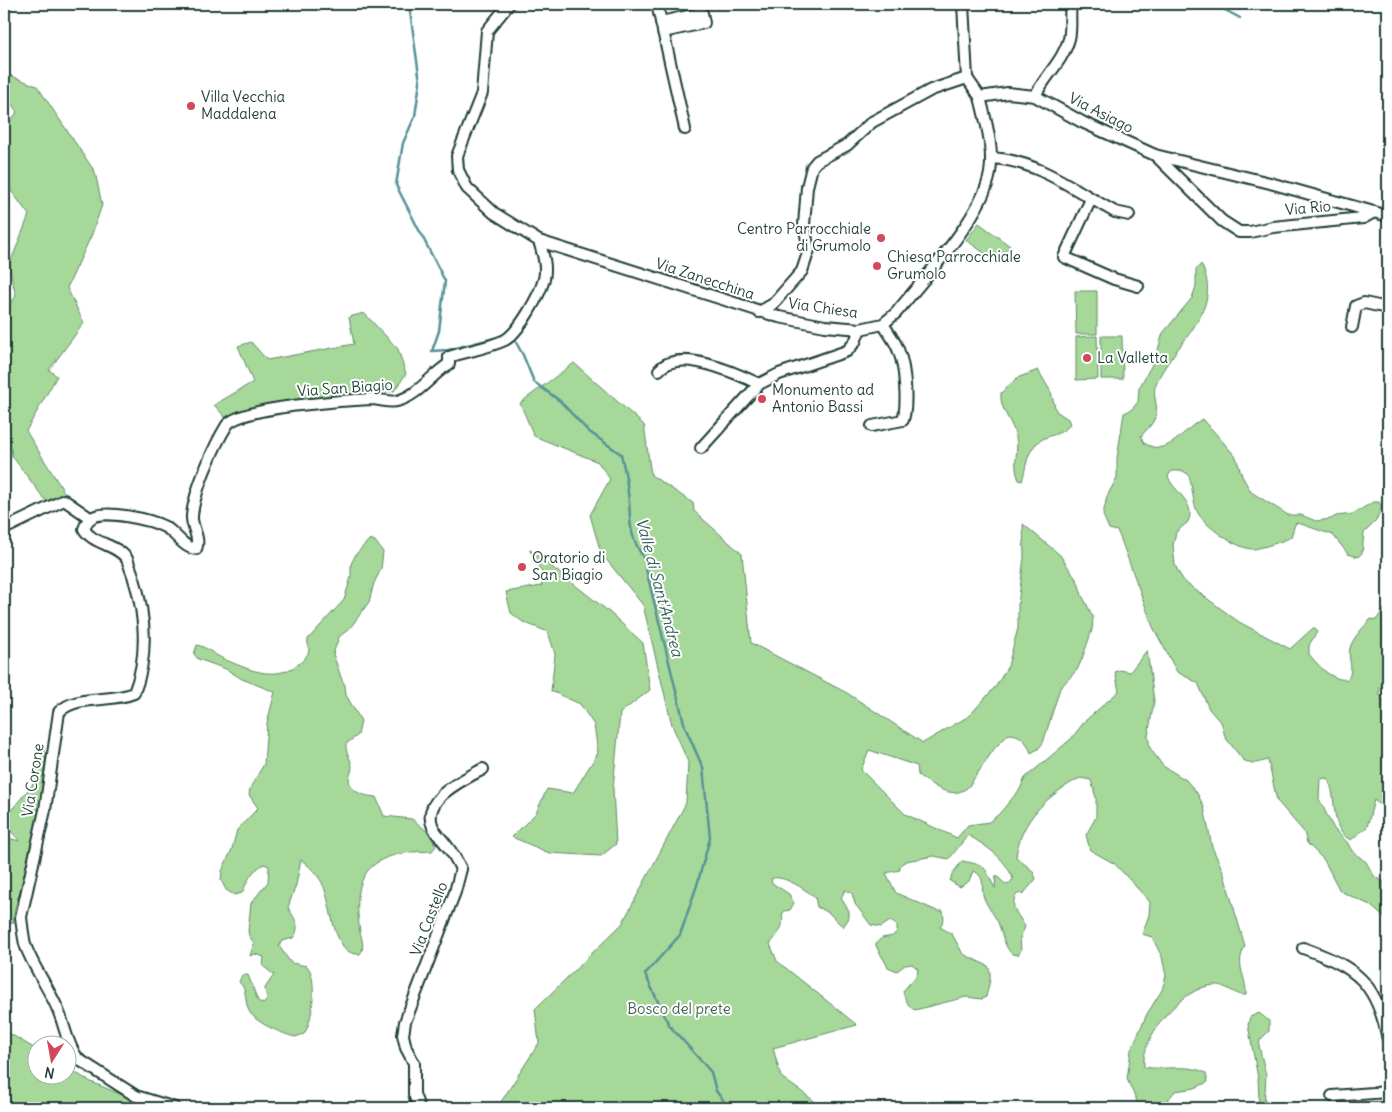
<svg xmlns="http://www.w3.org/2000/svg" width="1392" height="1112" viewBox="0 0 1392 1112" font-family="Delius,sans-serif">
<rect width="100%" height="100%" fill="#fff"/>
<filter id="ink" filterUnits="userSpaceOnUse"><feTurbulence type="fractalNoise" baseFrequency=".02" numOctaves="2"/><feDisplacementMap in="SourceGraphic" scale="10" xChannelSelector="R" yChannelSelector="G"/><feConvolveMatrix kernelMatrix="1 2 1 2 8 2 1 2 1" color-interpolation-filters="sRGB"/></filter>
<g filter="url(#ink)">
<!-- green -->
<g fill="#a6d89a" stroke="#628a67">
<polygon points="9,75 37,86 95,172 102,205 92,234 67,288 84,323 49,370 57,376 26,431 66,495 48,504 12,456 9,436 4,437 4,312 16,296 9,266 29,215 4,181 4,131 17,112 5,94"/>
<polygon points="979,223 1010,246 998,263 966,240"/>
<path d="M1201,264C1226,312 1172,344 1156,384C1151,396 1160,406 1155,418C1152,425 1146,430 1141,436L1144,443C1169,459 1183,428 1203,419L1236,457L1242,476L1251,492L1288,515H1301L1316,521L1331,519L1336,516L1353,514L1373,502H1379L1382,506L1376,521L1364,533L1362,553L1358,557L1348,554L1333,535L1298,523L1295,524L1291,537C1285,541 1261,548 1254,549C1238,550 1203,525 1197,511C1192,500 1193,486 1188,474L1183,471H1172L1168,476C1173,492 1197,502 1188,522L1176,532L1173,545L1175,565L1180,575L1186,583L1239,622L1290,649L1313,628H1315L1317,632L1309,645V654C1318,665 1332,682 1348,679C1355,667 1347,660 1350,648C1353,637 1364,627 1371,619L1376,620L1388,604V683L1380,687L1379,694L1388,706V812L1374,800L1367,827L1351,840C1328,830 1339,796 1327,778L1320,779L1319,799L1334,829L1347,842L1352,851L1366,862L1374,876L1388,885V921L1370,905L1340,891L1324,860L1307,843L1304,832L1277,801L1268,760L1252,764L1243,760L1225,737L1222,724L1209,709L1198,683L1177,672L1153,627L1120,537L1117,531L1109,529L1103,515L1107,496L1117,478V458L1124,413L1131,410L1138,402L1139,388L1155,359L1163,333L1192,298L1196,286V270Z"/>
<polygon points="1075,291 1097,291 1097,334 1076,334"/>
<polygon points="364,313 398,349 406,374 394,391 262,406 226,418 214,405 253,382 238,346 251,342 267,360 354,344 349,317"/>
<polygon points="1097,336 1098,379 1076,380 1076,337"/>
<polygon points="1101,336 1122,336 1123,379 1101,379"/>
<path d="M574,363L644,425L651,475L693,503L694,511L742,554L751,643L847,693L923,743L969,716L996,686L1008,666L1018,628V605L1024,557L1023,524L1060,555L1078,582L1082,595L1093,617L1092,630L1082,659L1077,670L1060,688L1043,743L1038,749L1031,753C1027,742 1021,734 1009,734L994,749L969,786C953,802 932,785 918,775L917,766L869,750L861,770L905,814L957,838L968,825L989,822L999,814L1020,789L1025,778L1071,739L1085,721L1119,691L1115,672L1120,670L1130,672L1147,650L1154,701L1148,736L1150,748L1163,766L1186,780L1197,793L1204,807L1212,847L1223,871L1245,946C1234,966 1247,976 1246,995C1234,996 1227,984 1214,985C1183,987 1140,1036 1144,1067C1165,1071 1186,1063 1206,1073L1208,1082L1195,1088L1175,1091C1163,1107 1160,1108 1140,1108L1127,1079L1131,1050L1147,1014L1162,990L1166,976L1162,957L1152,937L1142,934L1149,915L1150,902L1115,864L1090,850L1086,835L1096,817V798L1091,780L1080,778C1049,794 1020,820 1016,857L1033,871L1036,879L1024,893L1017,894C1008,908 1019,914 1025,927L1020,938L1021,950L1018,955L1012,954C1004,946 1003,936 999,925C996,916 987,907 984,898C980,887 987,877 973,871L969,881L960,887L950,881L952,874L962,861C989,866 983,866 995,888L996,875L1005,884L1010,883L1013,879C1005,857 987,847 968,835L949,859L934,856L906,861L900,865V870L886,873L896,893L937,911H943L944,919L940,927L952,934L963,954L988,966C993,975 988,987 986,997L982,999L966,997L915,1010C909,1008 904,998 903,991L917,975L918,969L912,964L905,965L897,971L888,967L876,946V943L882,938L893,936L897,931V925L890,921L881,927L871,925L855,904L852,893L845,890L841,898L849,911V918L843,927L829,913L817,907L815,897C806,890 781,873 771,879L772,883L789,894L794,903L790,910L784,911L782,915C785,928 777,935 770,944L777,961L857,1025L773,1048L781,1077L824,1108H497L539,1043L535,1009L622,924L686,803L688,762L672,725L643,605L601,553L590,515L610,479L598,462L534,436L520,403Z"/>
<path d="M1038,370L1051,392L1056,411L1068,419L1070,424C1063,436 1045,434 1036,444C1026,454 1026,469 1022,481L1019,480C1012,465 1019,452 1016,437C1013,422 999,409 1001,393L1017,378Z"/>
<path d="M370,539L375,541L383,552L381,569L374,583L369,602L350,628L339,637L333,654L342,680L345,685L346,695L361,721L358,735L346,744C345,752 351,758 352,767C352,771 350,774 349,778C349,793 366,796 376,797L384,816L412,819L428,832L436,846L432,851C423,852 414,851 405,853C357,860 354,892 360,932C362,940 365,948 360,954C332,957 332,903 323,885C320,877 308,864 301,860L296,885L288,907C294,919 302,926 293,938L282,941L279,946L291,963L307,966C318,978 313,1021 304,1034L295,1037C283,1034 255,1023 249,1011C244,1001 248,990 239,982L242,975H248L258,1001L263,1004C270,999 265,995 265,988L274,975L263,966L264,957L255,954L250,956L254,943L249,936L248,931L251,903L268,882L269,866L264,864C250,872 248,880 242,893L234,895L226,890L221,880L222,871L232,849L237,830L258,808L249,795L250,788L264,764L267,723L275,692L242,679L226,669L198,659L194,654L197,645C207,647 214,655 224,659C247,669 274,682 297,665C302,662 308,656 309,650C309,647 307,643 308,639L344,600L351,577V564L356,554Z"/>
<polygon points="529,549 608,611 643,643 650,690 620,713 613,789 616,844 601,856 549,853 512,837 536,813 547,789 573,793 598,753 594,725 580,704 551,691 555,654 548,632 523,622 511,613 506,592 541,586 545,578"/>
<path d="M44,748L50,787L15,908L13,923L4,924V854L10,869C11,858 7,849 8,838L20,841L7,827L4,819L33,784Z"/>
<polygon points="1259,1013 1269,1021 1269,1031 1260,1040 1259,1046 1266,1075 1264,1108 1255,1108 1259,1098 1258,1078 1248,1025 1250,1017"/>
<polygon points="4,1030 37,1050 38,1074 68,1074 68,1068 91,1082 154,1108 4,1108"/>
</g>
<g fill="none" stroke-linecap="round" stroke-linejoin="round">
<!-- stream -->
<g stroke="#569296" stroke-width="2.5">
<polyline points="409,4 420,82 415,116 403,143 396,185 445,281 439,331 432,351 448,350 506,335"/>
<polyline points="1214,4 1240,18"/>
<path d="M513,337L523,355L534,382L560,401L588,431L621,454C624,467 627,480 628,493C632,522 626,529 643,557L685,727L703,768L710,838L697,885L680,935L645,974L669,1025L711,1072L716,1091L729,1108"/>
</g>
<defs>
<g id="minor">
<path d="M509,4L487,31L482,93L457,156L458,170L467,188L494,213L539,241L779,317L825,326L860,329L883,324L896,313C924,278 983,216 990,173C994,148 986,122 980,97"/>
<polyline points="657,4 685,129"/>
<polyline points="963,4 967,78 980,97 1008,93 1035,96 1082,122 1155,155 1270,183 1388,216"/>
<polyline points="661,22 702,13 704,23 663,32"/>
<path d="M1035,96C1045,76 1063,61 1069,39C1072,27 1069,15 1071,4"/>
<polyline points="1155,155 1222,221 1239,232 1250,232 1273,227 1363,218 1374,212"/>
<path d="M991,158C1037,160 1076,191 1115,212L1129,215"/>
<polyline points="1091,199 1064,257 1114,279 1138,286"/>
<polyline points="759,312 773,304 802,271 809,250 804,225 807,187 812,167 817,161 847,145 872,122 931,90 967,78"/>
<polyline points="1352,327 1356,306 1364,303 1388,308"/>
<path d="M659,370C679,347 736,373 759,384"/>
<path d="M872,426L903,420C908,404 905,367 899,352C896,342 888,332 883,324"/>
<polyline points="701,448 759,384 779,374 847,351 855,342 860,329"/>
<polyline points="4,529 64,500 90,518"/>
<path d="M1303,948C1356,967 1377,982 1388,1040"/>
<polyline points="1332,1096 1388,1092"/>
<path d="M175,1108L136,1096L78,1059C67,1045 65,1026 58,1010C50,990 30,962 25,944C23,935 22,926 21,917L45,810L59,712C77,694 111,703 134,693C151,650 144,601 127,559C117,544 92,544 84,529C85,526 87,521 90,519C102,508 152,520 165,527C176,533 183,548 196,549C201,538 191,527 192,516C194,491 214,446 227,425C239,407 347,400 371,399C379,399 389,403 397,401C418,396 432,374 449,364V357C467,351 488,348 505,340C519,332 540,295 544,279C547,266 543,254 539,241"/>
<path d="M419,1108L414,1094V1063L406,1048L403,1035L405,1022L455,892L461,869C457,861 453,853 447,846C443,840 436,834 433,827C420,799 463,780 483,769"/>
</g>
</defs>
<!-- minor casing -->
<use href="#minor" stroke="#1f3d34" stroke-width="14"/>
<!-- minor -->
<use href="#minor" stroke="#fff" stroke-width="10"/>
</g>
</g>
<!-- markers -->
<g fill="#d1495b" stroke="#fff" stroke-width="2">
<circle cx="191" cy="106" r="5"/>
<circle cx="881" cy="238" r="5"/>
<circle cx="877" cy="266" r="5"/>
<circle cx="1087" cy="358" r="5"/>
<circle cx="762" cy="399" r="5"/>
<circle cx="522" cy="567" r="5"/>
</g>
<g text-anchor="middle" stroke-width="4" stroke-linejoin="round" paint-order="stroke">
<!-- poi labels -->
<g font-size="15" fill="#1f3d34" stroke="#fff" text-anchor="start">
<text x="201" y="102">Villa Vecchia<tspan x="201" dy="17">Maddalena</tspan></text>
<text x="871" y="234" text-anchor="end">Centro Parrocchiale<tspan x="871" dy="17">di Grumolo</tspan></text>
<text x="887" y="262">Chiesa Parrocchiale<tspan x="887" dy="17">Grumolo</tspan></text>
<text x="1097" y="363">La Valletta</text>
<text x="772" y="395">Monumento ad<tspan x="772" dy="17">Antonio Bassi</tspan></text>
<text x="532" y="563">Oratorio di<tspan x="532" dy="17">San Biagio</tspan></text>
</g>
<!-- street labels -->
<g font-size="15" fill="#1f3d34" stroke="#fff">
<text transform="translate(1101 113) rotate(27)" y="5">Via Asiago</text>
<text transform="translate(1308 208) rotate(-5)" y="5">Via Rio</text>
<text transform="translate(705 279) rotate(18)" y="5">Via Zanecchina</text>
<text transform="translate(823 308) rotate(8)" y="5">Via Chiesa</text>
<text transform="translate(345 388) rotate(-4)" y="5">Via San Biagio</text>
<text transform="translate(33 780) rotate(-81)" y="5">Via Corone</text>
<text transform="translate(429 919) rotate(-69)" y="5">Via Castello</text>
</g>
<!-- park labels -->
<g font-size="15" fill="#41644e" stroke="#fff">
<text x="679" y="1014">Bosco del prete</text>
</g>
<!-- water labels -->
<g font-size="16" font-style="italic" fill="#36605d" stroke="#fff">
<text transform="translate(660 587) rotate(75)" y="6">Valle di Sant'Andrea</text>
</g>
</g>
<!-- margin -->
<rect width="1392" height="1112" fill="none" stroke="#fff" stroke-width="20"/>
<rect x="10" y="10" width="1372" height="1092" fill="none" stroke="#1f3d34" stroke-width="2" filter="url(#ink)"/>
<!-- north arrow -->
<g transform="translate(52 1060) rotate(191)"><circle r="24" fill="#ffffff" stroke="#a5b1ae"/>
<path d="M0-4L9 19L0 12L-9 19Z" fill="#d1495b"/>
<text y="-8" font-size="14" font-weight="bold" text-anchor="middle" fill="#1f3d34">N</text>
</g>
</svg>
